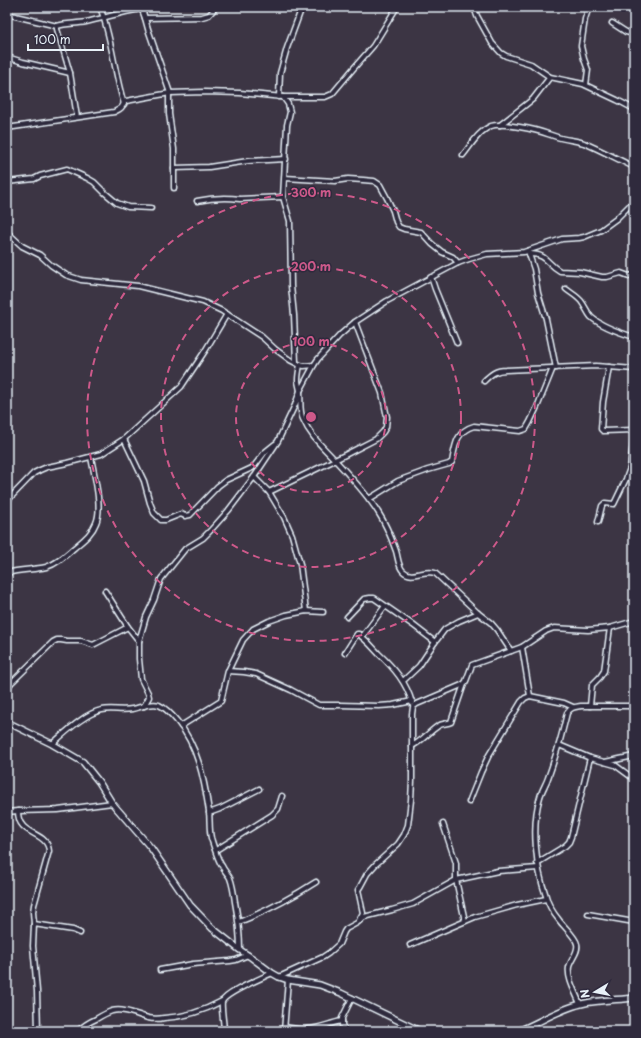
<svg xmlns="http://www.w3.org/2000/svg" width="641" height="1038" viewBox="0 0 641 1038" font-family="'Playpen Sans',sans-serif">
<rect width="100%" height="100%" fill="#3c3544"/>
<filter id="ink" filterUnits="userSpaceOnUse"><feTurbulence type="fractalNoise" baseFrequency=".025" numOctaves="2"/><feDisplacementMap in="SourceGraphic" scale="8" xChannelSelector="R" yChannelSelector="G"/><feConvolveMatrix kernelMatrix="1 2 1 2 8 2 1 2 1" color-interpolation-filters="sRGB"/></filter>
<g filter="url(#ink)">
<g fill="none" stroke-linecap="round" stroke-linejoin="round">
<defs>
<g id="minor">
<path d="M100,7C112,38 114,72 124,104"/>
<polyline points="141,7 145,18 148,29 170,93"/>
<polyline points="474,7 477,16 492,43 501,53 506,56 531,64 550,77 583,84 617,100 634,109"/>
<polyline points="7,14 57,26"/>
<polyline points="145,18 202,17 209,15 216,7"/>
<polyline points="612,23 626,32 634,34"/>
<polyline points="7,57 23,62 70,73"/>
<polyline points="586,85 588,70 584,59 581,46 585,19 589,7"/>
<polyline points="169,94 169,114 174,149 174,188"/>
<polyline points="279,97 280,73 287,48 302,7"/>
<polyline points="283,97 325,97 332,94 353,69 373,46 397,7"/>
<path d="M77,117L70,73L57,29V26C66,23 76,24 86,22C104,18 122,12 141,9"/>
<polyline points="500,125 533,99 550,77"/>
<path d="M7,128L114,112C120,109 123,108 124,102L126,101L170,93L204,92L240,93L283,97L288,104L290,112L287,125L283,197L290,221L291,286L294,315L296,362"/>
<path d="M463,155C471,145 479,131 491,126C502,122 537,130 548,134C551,135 554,136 557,137C566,140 575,140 584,143C601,150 617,159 634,167"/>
<polyline points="174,168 209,167 248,161 286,159"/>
<polyline points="285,178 335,181 348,179 363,180 374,181 380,185 387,198 393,211 396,222 399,227 404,229 421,232 432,244 442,252 453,257 458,263"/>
<polyline points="7,182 34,179 40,176 67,169 87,178 94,182 104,192 117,203 128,207 151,208"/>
<path d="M197,201C211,198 226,197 240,199L283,197"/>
<polyline points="7,232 22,246 40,255 51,265 66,275 81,280 138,286 203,302 222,311 262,337 275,349 290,360 300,365 304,366 314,365 318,359 340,335 355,322 387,301 458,263 469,259 487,254 524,252 562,239 579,238 584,237 601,230 616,219 634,201"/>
<polyline points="528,251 534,269 538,293 546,319 556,368"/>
<path d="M530,254C547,254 547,264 560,271L580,272L602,277H607L621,273L629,276L634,275"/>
<polyline points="431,277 435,289 457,343"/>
<path d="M566,289C571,293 577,296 581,301C585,306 587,312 591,317C601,326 621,333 634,337"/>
<path d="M300,365C299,370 298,375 298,380C298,384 300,388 300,392C301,401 299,411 303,419C310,436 323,447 335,460C349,475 367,494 378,512C386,524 391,537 396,551C398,557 398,566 403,571C412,580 424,569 435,573L478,613L491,623L497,630L511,651"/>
<polyline points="609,367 603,402 601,429 603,431 634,430"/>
<path d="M484,381C491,374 496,370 506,370L596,366L634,369"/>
<polyline points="124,439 144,481 150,503 154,513 161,520 166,520 181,514 185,516 190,515 218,486 226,480 252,468 255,465 265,452 275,444"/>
<polyline points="254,477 269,492 284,517 292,535 300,564 306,611"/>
<polyline points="269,492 335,460 376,439 383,432 386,427 387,417 382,393 355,322"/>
<path d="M369,499L398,481L428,470L449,464L452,462C455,446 456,431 474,426L520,431L526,429L530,422L538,405L553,368"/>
<polyline points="7,501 34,473 40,470 47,467 67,463 101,454 124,439 181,387 205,351 227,314"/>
<polyline points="598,522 602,506 605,503 614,504 626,479 630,468 634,435"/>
<path d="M7,573C21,569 33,570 46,567C57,564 66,555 74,548C82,541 92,534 96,523C103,507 94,475 91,457"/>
<polyline points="105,591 128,627 139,641"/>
<polyline points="347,617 364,599 370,598 374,598 413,625 435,642"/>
<polyline points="362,637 385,606"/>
<polyline points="522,647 530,696"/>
<path d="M345,653L357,634H359C366,640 373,647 379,654C394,668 407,683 412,703"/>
<polyline points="228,671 244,672 256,674 291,690 319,705 340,705 379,706 393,705 412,701"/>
<polyline points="403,681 419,666 435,642 445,629 459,621 478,613"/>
<polyline points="7,688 11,683 53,642 57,640 61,640 67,641 81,641 93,645 128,627"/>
<polyline points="144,706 149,697 148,693 141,679 139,659 139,641 146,617 154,600 161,579 185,549 203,538 210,531 228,511 254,477 278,441 295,405 300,391 314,365"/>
<polyline points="590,706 592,685 600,677 604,671 610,628"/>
<polyline points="181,726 221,701 228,671 243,640 253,629 269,621 286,615 306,611 323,612"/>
<path d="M52,744C65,733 85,713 102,710C112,708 122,711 132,709C140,708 150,702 159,705C166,708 172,715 177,721C198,746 204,779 209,811C210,820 209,829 211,838C213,844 218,861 222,866C224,871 228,874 230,878C233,886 234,894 235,902C238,918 240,934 240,950"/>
<polyline points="559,745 590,758 615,765 634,779"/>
<path d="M412,746C422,741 429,732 438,726C442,723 447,724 451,722L464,684"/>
<polyline points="605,762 634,756"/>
<polyline points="469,802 481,772 489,755 521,702 525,698 530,696 564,703 573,707"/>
<path d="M18,811C18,816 19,822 23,826C31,835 48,836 49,851L34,905L33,912L34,924"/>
<polyline points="7,812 18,811 58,810 112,803"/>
<polyline points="209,813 220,809 259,789"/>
<polyline points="443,824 456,863 456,880 465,921"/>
<polyline points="216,850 272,815 278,809 282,796"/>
<polyline points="537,863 565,846 569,842 571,837 590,758"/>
<polyline points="588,914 634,922"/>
<polyline points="359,921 360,918 363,913 359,894 358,890 360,887 367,874 376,864 398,844 404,835 408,825 411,800 412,781 412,714 413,707 417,704 464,684 466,681 472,665 522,647 546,631 554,628 588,630 610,628 634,621"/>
<path d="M239,922C267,911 291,898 316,882"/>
<polyline points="410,945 475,917 517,905 546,899"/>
<polyline points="160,970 193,964 230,961 236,960 248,955"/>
<polyline points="279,977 323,957 329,953 339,944 344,932 346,929 357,923 364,917 392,910 413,904 456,880 498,871 538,868"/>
<path d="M580,1004C576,993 567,979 569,967C571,959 579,952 577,944C576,937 563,926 559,920C554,914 548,904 546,896C536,868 531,826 540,797C542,790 546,784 548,778C556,756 562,735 567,713C571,707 575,707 581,706H634"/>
<path d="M284,1027C292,1028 300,1030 307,1029C319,1029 330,1023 342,1021"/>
<polyline points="38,1031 37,991 33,946 34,924 73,930 80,933"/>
<path d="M78,1031C83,1026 89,1022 96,1019C101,1016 106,1013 112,1011C124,1008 137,1015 148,1018C153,1019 159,1019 164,1018C184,1017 204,1011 222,1001"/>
<path d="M224,1031C224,1024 221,1008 222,1002C225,993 262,978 272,973"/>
<polyline points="284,1031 288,980"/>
<polyline points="345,1031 342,1025 342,1018 352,998"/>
</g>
<g id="tertiary">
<polyline points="7,722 52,744 83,762 99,782 112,803 151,848 190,905 212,928 240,950 252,958 272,973 279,977 288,980 320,985 341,993 420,1031"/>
<path d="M518,1031C539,1023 559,1009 581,1004C598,1000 617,1000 634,998"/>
</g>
</defs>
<!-- minor casing -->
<use href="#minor" stroke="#e8f1f8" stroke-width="7"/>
<!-- tertiary casing -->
<use href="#tertiary" stroke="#e8f1f8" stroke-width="8"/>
<!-- minor -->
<use href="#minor" stroke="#2f2a3d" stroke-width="4"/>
<!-- tertiary -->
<use href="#tertiary" stroke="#2f2a3d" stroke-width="5"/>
</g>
</g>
<!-- distance rings -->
<g fill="none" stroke="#cd598a" stroke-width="2" stroke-dasharray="7 5">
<circle cx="311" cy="417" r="75"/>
<circle cx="311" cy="417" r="150"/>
<circle cx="311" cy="417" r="224"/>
</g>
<circle cx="311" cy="417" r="6" fill="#cd598a" stroke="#2f2a3d" stroke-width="2"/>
<g font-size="12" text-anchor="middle" font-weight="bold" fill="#cd598a" stroke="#2f2a3d" stroke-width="3" stroke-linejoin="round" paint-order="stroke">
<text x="311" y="197">300 m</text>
<text x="311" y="271">200 m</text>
<text x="311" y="346">100 m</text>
</g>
<!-- margin -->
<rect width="641" height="1038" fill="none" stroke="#2f2a3d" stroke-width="24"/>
<rect x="12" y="12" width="617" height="1014" fill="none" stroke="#e8f1f8" stroke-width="1.5" filter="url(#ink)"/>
<!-- north arrow -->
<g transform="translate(595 992) rotate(260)" stroke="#2f2a3d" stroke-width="3" paint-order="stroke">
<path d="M0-3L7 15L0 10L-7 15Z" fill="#e8f1f8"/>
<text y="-6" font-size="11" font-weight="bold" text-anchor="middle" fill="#e8f1f8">N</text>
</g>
<!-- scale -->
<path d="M28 44v6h75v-6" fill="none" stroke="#e8f1f8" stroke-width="2"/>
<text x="34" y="44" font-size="12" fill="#e8f1f8" stroke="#2f2a3d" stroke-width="3" paint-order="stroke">100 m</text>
</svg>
